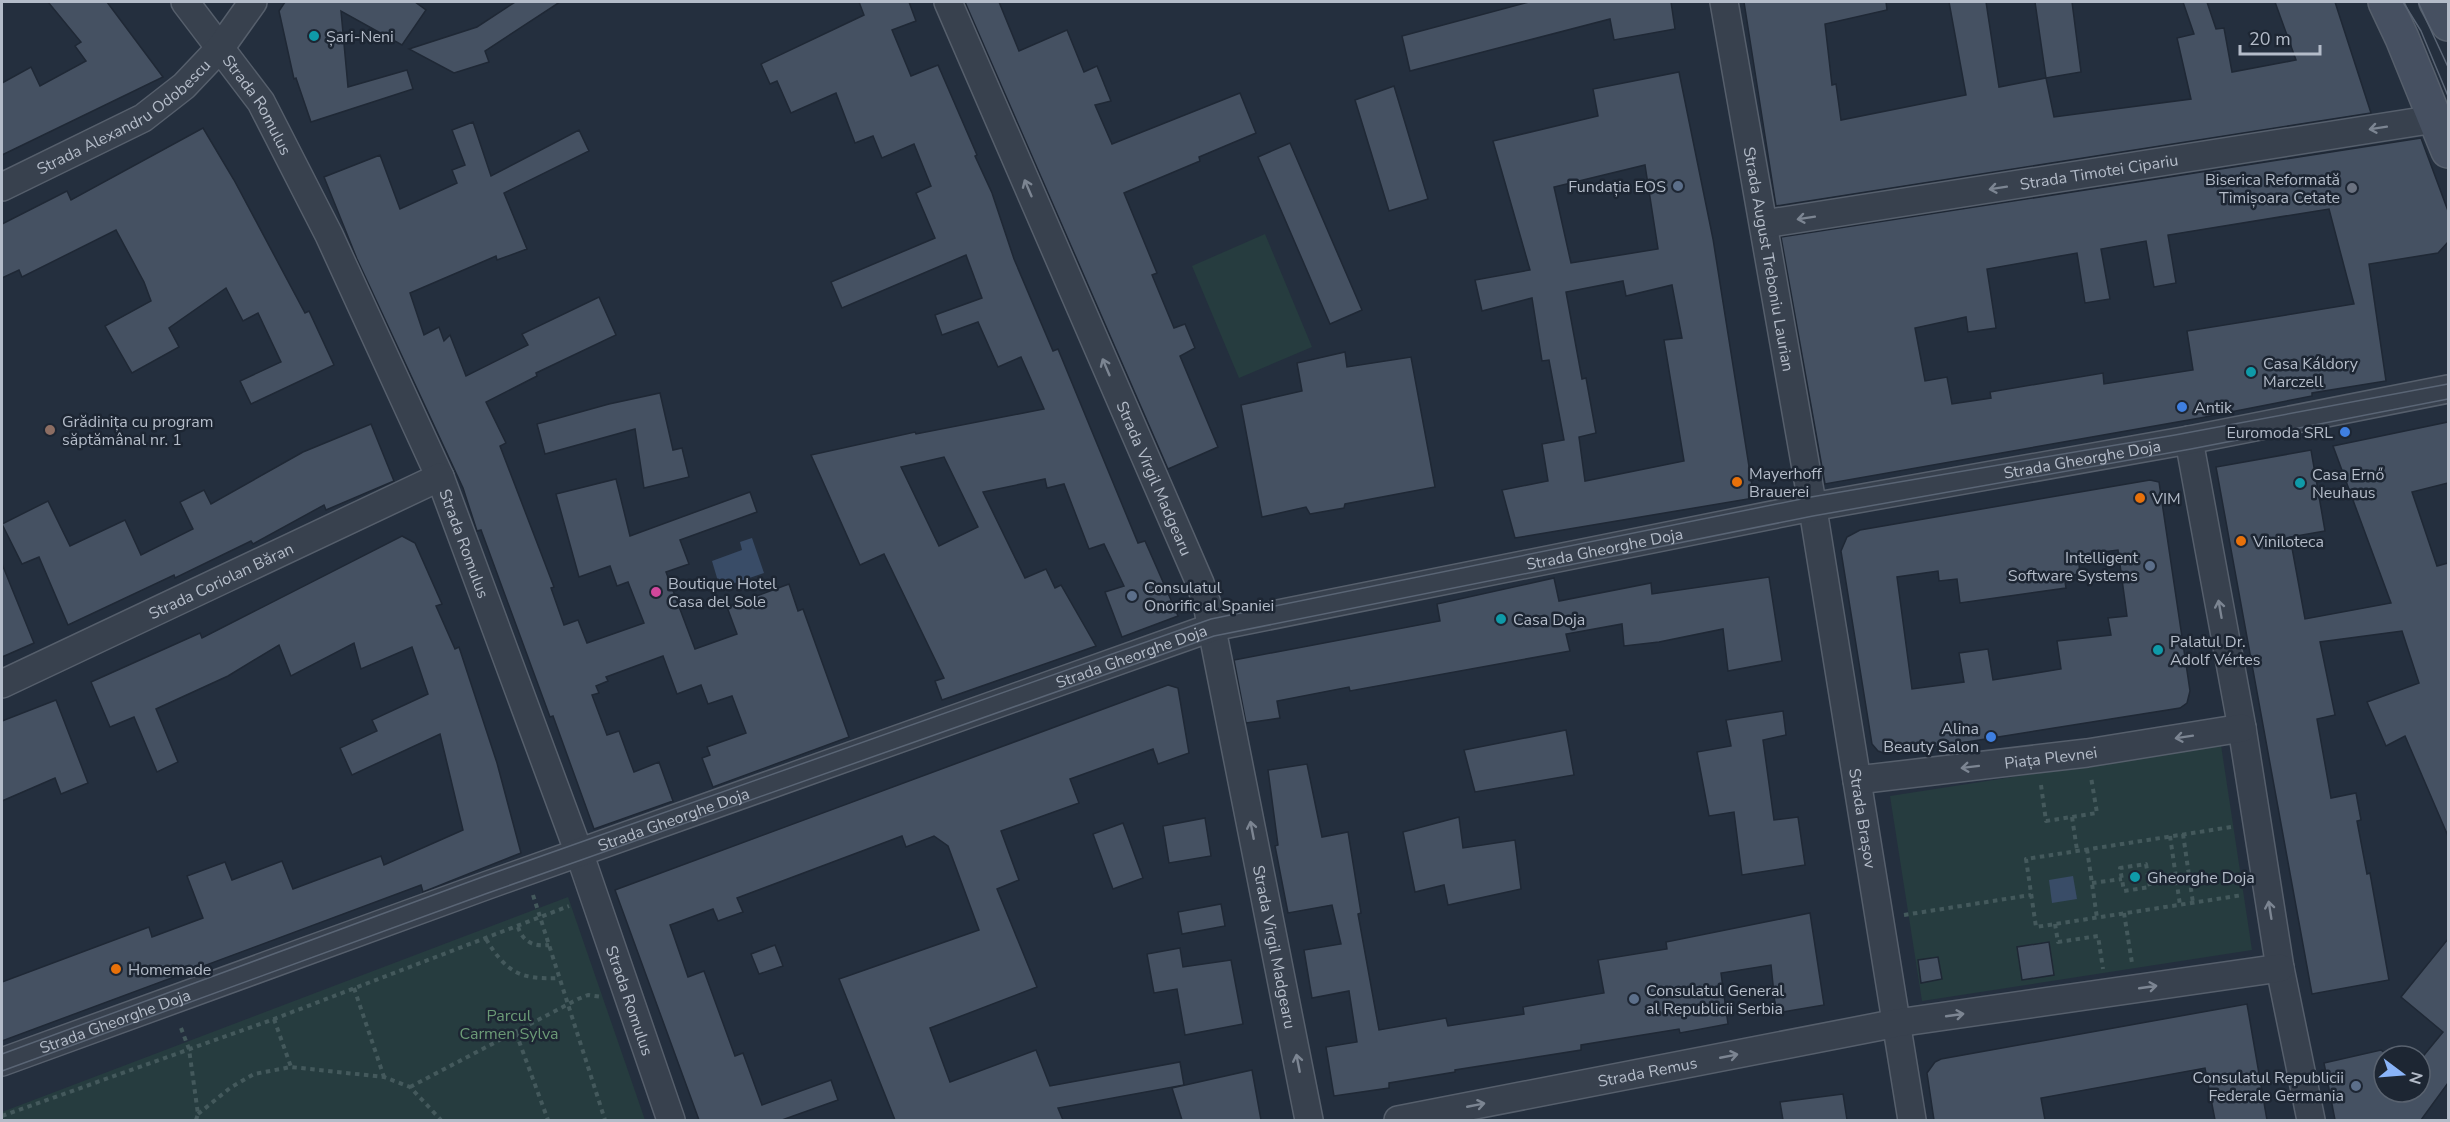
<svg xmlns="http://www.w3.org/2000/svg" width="2450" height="1122" viewBox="0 0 2450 1122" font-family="'Nunito Sans',sans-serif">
<rect width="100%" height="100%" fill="#242f3e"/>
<!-- green -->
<g fill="#263c3f">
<polygon points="1265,234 1312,347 1239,378 1192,266"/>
<polygon points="2221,745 2252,950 1922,1001 1890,796"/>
<polygon points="568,897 645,1120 2,1120 2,1112"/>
</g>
<!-- water -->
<g fill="#394c67">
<polygon points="752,538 764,573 720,588 712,561 742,550 740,542"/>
<polygon points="2073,876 2077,899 2052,903 2049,880"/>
</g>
<!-- building -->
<g fill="#455162" stroke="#1f2835" stroke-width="1.5" fill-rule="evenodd">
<polygon points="48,2 107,2 163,77 2,155 2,83 31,67 40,86 86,61 75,46 81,42"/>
<polygon points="285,2 415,2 426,10 402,45 341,11 348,87 407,70 413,89 311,122 296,78 294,79 279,11"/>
<polygon points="515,2 560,2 485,51 489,62 454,73 409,49 477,27"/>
<path d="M859,2H909L916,21L892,30L911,76L938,65L977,155L975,156L992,193L1014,259L1053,351L1058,349L1138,543L1145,541L1178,616L1122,637L1105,592L1124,586L1104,544L1089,549L1064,484L1047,488L1045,479L983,492L1025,578L1046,569L1055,588L1061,585L1096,646L942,700L935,681L944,678L884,554L860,565L811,455L915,432L916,434L1044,409L1021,357L998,367L978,322L942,335L935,315L982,298L966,255L842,308L831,282L935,238L916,193L931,186L914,144L882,158L873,136L855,143L836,93L791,113L777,81L770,84L761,64L864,15ZM944,457L978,527L939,546L901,467Z"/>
<polygon points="965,2 999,2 1019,51 1067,30 1084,72 1097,66 1111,101 1095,105 1112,144 1240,93 1256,133 1199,157 1200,161 1124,193 1157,273 1152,275 1174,328 1185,324 1195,348 1180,356 1218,447 1168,469"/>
<polygon points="1529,2 1671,2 1675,29 1614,40 1610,19 1410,71 1402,36"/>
<polygon points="1744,2 1886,2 1887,10 1825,24 1832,85 1836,84 1841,120 1966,95 1949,2 1986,2 1999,87 2046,78 2054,117 2191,99 2177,38 2194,34 2183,2 2207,2 2216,29 2224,28 2232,72 2296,60 2275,2 2335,2 2371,113 1776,206"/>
<polygon points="2035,2 2072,2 2081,72 2046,78"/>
<path d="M1679,72L1713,239L1754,498L1515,538L1502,490L1548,481L1542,444L1564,440L1549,360L1542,361L1532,298L1482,311L1475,280L1530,270L1493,141L1598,116L1593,89ZM1645,165L1658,249L1571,263L1554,187ZM1623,281L1626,296L1672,285L1682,338L1664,340L1684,461L1585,481L1579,437L1596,433L1586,378L1582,379L1566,292Z"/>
<polygon points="1394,86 1428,199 1389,211 1355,100"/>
<polygon points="473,122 491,176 579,130 589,151 504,193 527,249 497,260 496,256 410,293 424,335 439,327 444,341 450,335 466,376 528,345 522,334 599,297 616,335 536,373 537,376 486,402 506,443 500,446 554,587 551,588 564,625 578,620 587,643 644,623 628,582 617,586 610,566 579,577 556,494 616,479 630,536 750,492 757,512 680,540 689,564 666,572 695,649 737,634 727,607 789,584 798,611 803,609 849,737 713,787 702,758 710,755 707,747 746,733 732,696 708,704 701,685 677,694 663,656 606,677 608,681 596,686 599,693 592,695 607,735 619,731 634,772 659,762 673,801 594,829 553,716 550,717 481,530 477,531 463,488 357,259 324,177 380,155 400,209 457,183 452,170 465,165 452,130"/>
<polygon points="203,128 234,180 305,313 309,311 334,365 251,404 240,381 281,362 258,313 243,321 226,288 169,328 179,347 132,373 105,326 151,301 144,282 116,230 22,277 19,270 2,278 2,224 67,191 71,200"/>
<path d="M2421,138L2448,211V242L2438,253L2369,264L2386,381L2312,393V396L2200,418L1825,484L1781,237ZM2329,209L2354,304L2187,331L2193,370L2104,384L2103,373L1990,392L1991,398L1952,404L1947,377L1925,381L1915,328L1966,317L1968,332L1996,328L1987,269L2077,253L2085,303L2110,299L2101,249L2146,241L2154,287L2176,283L2168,235Z"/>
<polygon points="1290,143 1362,310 1330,324 1258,157"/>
<polygon points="1345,352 1347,367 1411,357 1435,487 1345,504 1344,508 1310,514 1306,507 1262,517 1241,405 1302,391 1297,363"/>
<polygon points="660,393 673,450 682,448 689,477 644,488 635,429 545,454 537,424 609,404"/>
<polygon points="2448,422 2448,483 2412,492 2437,566 2448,563 2448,836 2405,736 2386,746 2367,702 2419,683 2402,631 2320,642 2335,715 2317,719 2331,798 2356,793 2361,820 2357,821 2367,874 2370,873 2389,980 2312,994 2216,467 2311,450 2325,531 2290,537 2305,619 2391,603 2333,446"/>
<polygon points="371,424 394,481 326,510 324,505 253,544 251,541 175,578 174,575 68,625 39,557 22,564 2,524 48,501 70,546 125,520 141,555 193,529 180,502 204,490 211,504 303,452"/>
<path d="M2150,480L2159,482L2190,691L2187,703L2180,708L1973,741L1887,754L1878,751L1872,744L1841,551L1847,537L1860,530ZM2118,550L2127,616L2108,618L2111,635L2057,641L2061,669L1993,680L1988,649L1959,653L1964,682L1912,689L1897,577L1938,571L1939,581L1957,579L1960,603L2066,588L2064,576L2080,574L2078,555Z"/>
<polygon points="402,536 415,543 442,604 436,606 455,649 459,647 497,763 521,853 423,892 421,885 2,1041 2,982 149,927 152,937 203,918 187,876 225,862 232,880 282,861 293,889 381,856 384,865 463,830 440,734 352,775 340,748 377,731 372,720 428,694 412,647 361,669 354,643 291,676 279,645 228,676 156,709 178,762 157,772 134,717 110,727 91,682 200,633 202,638"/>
<polygon points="2,564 34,643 2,657"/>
<polygon points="1769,577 1782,661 1728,671 1723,629 1659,642 1624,646 1622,624 1566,634 1570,651 1350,691 1349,687 1277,701 1280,718 1246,723 1234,660 1440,621 1437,604 1554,578 1559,601 1651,583 1652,594"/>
<polygon points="1168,685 1178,688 1189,753 1158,764 1153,749 1070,779 1079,803 1001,831 1019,880 997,889 1037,987 930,1028 950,1082 1036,1050 1050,1086 1180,1062 1184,1085 1058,1108 1063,1120 895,1120 839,979 979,930 948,846 934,836 906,847 902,836 737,898 743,912 718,921 713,909 670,925 688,977 704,971 735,1056 743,1053 762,1105 831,1080 838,1100 782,1120 699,1120 615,890"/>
<polygon points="56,700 88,783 61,794 55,778 2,801 2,721"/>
<polygon points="1783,711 1786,735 1763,740 1774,820 1798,817 1805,865 1742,875 1734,812 1709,816 1697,752 1731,746 1726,720"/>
<polygon points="1566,730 1574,775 1475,792 1464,750"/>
<polygon points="1307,764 1322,837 1348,832 1361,913 1358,914 1379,1030 1446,1018 1448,1026 1524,1014 1523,1007 1604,993 1598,960 1667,949 1666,942 1810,913 1824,1005 1776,1013 1771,965 1721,973 1728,1024 1680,1033 1679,1029 1581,1045 1581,1050 1455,1070 1455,1072 1389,1083 1389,1088 1334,1096 1326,1047 1357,1042 1349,991 1312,998 1304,950 1341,944 1332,905 1288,913 1275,846 1278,845 1268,770"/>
<polygon points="1459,817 1463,848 1515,840 1521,889 1448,905 1444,885 1415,892 1403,832"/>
<polygon points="1205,818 1211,856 1169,863 1163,826"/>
<polygon points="1123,823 1143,878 1113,889 1093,834"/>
<polygon points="1221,904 1225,926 1182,934 1178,912"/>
<polygon points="2448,939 2448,1083 2421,1120 2335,1120 2324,1063 2381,1050 2388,1056 2384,1056 2384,1092 2420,1092 2420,1060 2443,1032 2401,997"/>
<polygon points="2049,942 2054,975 2022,980 2017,947"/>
<polygon points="775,945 783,966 759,974 751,954"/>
<polygon points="1180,948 1183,967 1231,960 1243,1024 1185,1035 1177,989 1154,993 1147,954"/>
<polygon points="1938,957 1942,979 1921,983 1918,960"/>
<polygon points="2247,1004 2267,1120 2215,1120 2205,1068 2041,1098 2045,1120 1934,1120 1927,1073 1935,1062 1941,1059"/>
<polygon points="1252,1070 1261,1120 1182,1120 1172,1088"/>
<polygon points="1843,1094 1847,1120 1783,1120 1780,1102"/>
</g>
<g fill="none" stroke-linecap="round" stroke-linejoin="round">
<defs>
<g id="minor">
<path id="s1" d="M185,2L261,102L329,235L440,477L582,861L671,1120"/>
<path id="s2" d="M948,2L1200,583L1207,604L1309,1120"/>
<path id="s3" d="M1724,2L1811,497L1912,1120"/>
<path id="s4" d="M2,187L143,118L184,86L221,47L253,2"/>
<path id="s5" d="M1764,224L2435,119"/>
<polyline points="2189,440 2242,728 2280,968 2311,1120"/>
<path id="s6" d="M2,684L440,477"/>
<path id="s7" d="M1857,780L2087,753L2242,728"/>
<path id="s8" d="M2,1062L488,885L1213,627L1812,507L2189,440L2448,389"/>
<path id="s9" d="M1398,1120L1897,1023L2280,968"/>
</g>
<g id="secondary">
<polyline points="2385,2 2402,38 2448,151"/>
<polyline points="2436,2 2448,24"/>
</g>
</defs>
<!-- minor casing -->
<use href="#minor" stroke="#565f6c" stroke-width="30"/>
<!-- secondary casing -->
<use href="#secondary" stroke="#565f6c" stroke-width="36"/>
<!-- path -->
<g stroke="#44595c" stroke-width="4" stroke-dasharray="4.5 4.5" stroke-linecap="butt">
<polyline points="2041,785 2046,821 2097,813 2091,777"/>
<polyline points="2072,817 2077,850"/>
<polyline points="2231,827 2026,859 2036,927 2243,895"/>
<polyline points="2183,834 2193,903"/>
<polyline points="2170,836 2180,905"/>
<polyline points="2087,849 2097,918"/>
<polygon points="2146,864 2150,887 2124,891 2120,868"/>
<polyline points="2092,883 2122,879"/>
<polyline points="533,895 605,1120"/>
<polyline points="2124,913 2132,963"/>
<polyline points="1904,915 2031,895"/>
<polyline points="2055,924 2058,942 2098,936 2103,969"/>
<path d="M518,927C523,942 534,947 549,945"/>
<path d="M486,939C506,972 520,980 559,978"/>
<polyline points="354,988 384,1077"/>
<polyline points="274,1019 291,1067"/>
<polyline points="181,1028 189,1049 198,1114 196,1120"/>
<polyline points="516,1033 548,1120"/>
<polyline points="410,1087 578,999 588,995 602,997"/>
<polyline points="198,1114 230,1088 254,1074 291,1067 384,1077 410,1087 441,1120"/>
<polyline points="2,1116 274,1019 569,906"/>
</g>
<!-- minor -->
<use href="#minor" stroke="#38414e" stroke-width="27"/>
<!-- secondary -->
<use href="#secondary" stroke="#465061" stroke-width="33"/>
<!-- tram -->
<g stroke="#5a6575" stroke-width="1.5">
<polyline points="2403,2 2421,31 2448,96"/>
<polyline points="2418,2 2448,67"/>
<polyline points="2,1054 485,876 1211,619 1811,497 2175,435 2448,384"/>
<polyline points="2,1071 488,893 1214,636 1813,516 2191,449 2448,399"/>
</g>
</g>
<!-- one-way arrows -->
<defs><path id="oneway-shaft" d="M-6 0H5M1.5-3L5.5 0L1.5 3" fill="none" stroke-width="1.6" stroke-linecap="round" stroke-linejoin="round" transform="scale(1.5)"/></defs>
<g stroke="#7c8592">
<use href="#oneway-shaft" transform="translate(2378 128) rotate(171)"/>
<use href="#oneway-shaft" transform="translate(1028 188) rotate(-113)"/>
<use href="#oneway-shaft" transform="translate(1998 188) rotate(171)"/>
<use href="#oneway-shaft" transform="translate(1806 218) rotate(171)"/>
<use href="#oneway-shaft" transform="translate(1106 367) rotate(-113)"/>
<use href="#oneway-shaft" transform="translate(2220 609) rotate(-100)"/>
<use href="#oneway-shaft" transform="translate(2184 737) rotate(171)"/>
<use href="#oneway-shaft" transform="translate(1970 767) rotate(173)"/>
<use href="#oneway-shaft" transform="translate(1252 830) rotate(-101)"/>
<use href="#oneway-shaft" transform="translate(2270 910) rotate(-99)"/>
<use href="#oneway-shaft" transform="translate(2148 987) rotate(-8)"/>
<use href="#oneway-shaft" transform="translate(1955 1015) rotate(-8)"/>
<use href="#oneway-shaft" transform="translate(1729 1056) rotate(-11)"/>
<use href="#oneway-shaft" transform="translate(1298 1063) rotate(-101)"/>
<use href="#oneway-shaft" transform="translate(1476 1105) rotate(-11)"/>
</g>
<!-- markers -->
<g fill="#0f9aa8" stroke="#1d2633" stroke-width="2">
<circle cx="314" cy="36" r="6"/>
<circle cx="2251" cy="372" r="6"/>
<circle cx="2300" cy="483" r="6"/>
<circle cx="1501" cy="619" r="6"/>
<circle cx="2158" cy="650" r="6"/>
<circle cx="2135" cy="877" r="6"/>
</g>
<g fill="#5c6f8a" stroke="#1d2633" stroke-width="2">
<circle cx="1678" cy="186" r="6"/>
<circle cx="2150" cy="566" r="6"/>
<circle cx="1132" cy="596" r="6"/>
<circle cx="1634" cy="999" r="6"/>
<circle cx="2356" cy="1086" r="6"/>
</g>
<circle fill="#6b7280" stroke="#1d2633" stroke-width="2" cx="2352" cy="188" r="6"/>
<g fill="#3f7fe0" stroke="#1d2633" stroke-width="2">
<circle cx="2182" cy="407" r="6"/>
<circle cx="2345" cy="432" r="6"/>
<circle cx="1991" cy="737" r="6"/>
</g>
<circle fill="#8d6e63" stroke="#1d2633" stroke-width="2" cx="50" cy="430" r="6"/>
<g fill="#e8710a" stroke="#1d2633" stroke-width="2">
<circle cx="1737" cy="482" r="6"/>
<circle cx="2140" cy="498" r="6"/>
<circle cx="2241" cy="541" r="6"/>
<circle cx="116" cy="969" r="6"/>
</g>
<circle fill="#d1479c" stroke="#1d2633" stroke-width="2" cx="656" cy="592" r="6"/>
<g text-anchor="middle" stroke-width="5" stroke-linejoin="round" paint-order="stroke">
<!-- poi labels -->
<g font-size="16" fill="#b4bcc9" stroke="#1d2633" text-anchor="start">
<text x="326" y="42">Șari-Neni</text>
<text x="2340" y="185" text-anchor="end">Biserica Reformată<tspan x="2340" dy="18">Timișoara Cetate</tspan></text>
<text x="1666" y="192" text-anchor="end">Fundația EOS</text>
<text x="2263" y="369">Casa Káldory<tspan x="2263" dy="18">Marczell</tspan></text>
<text x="2194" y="413">Antik</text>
<text x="62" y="427">Grădinița cu program<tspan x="62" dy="18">săptămânal nr. 1</tspan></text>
<text x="2333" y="438" text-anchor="end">Euromoda SRL</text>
<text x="1749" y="479">Mayerhoff<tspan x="1749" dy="18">Brauerei</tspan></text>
<text x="2312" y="480">Casa Ernő<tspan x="2312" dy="18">Neuhaus</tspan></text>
<text x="2152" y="504">VIM</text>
<text x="2253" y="547">Viniloteca</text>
<text x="2138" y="563" text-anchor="end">Intelligent<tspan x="2138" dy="18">Software Systems</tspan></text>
<text x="668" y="589">Boutique Hotel<tspan x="668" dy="18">Casa del Sole</tspan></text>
<text x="1144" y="593">Consulatul<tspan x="1144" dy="18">Onorific al Spaniei</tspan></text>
<text x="1513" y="625">Casa Doja</text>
<text x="2170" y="647">Palatul Dr.<tspan x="2170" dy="18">Adolf Vértes</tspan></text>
<text x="1979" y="734" text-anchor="end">Alina<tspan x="1979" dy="18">Beauty Salon</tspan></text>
<text x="2147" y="883">Gheorghe Doja</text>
<text x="128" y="975">Homemade</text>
<text x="1646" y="996">Consulatul General<tspan x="1646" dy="18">al Republicii Serbia</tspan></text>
<text x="2344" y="1083" text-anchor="end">Consulatul Republicii<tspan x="2344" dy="18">Federale Germania</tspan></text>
</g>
<!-- street labels -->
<g font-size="16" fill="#b4bcc9" stroke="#1d2633">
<text dy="6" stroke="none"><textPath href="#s1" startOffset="126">Strada Romulus</textPath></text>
<text dy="6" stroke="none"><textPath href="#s4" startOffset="141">Strada Alexandru Odobescu</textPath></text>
<text dy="6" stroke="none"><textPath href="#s5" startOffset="339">Strada Timotei Cipariu</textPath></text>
<text dy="6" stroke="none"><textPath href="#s3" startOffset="261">Strada August Treboniu Laurian</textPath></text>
<text dy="6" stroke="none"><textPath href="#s8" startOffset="2172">Strada Gheorghe Doja</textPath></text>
<text dy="6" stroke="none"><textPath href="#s2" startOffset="519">Strada Virgil Madgearu</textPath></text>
<text dy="6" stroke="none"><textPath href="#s1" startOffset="612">Strada Romulus</textPath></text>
<text dy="6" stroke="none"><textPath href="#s8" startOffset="1686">Strada Gheorghe Doja</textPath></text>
<text dy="6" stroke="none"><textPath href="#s6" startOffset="242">Strada Coriolan Băran</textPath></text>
<text dy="6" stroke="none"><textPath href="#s8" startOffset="1200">Strada Gheorghe Doja</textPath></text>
<text dy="6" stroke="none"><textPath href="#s7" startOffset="195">Piața Plevnei</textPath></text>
<text dy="6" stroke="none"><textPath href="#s3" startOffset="828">Strada Brașov</textPath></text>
<text dy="6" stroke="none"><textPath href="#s8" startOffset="714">Strada Gheorghe Doja</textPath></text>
<text dy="6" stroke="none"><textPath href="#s2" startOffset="1005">Strada Virgil Madgearu</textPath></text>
<text dy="6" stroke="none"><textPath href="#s1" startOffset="1098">Strada Romulus</textPath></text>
<text dy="6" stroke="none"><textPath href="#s8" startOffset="120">Strada Gheorghe Doja</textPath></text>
<text dy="6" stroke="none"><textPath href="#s9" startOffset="254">Strada Remus</textPath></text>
</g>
<!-- park labels -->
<g font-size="16" fill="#6b9a76" stroke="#1d2633">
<text x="509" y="1021">Parcul<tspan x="509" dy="18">Carmen Sylva</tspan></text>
</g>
</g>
<!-- border -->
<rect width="2450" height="1122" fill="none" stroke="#b4bcc9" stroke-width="6"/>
<!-- north arrow -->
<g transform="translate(2402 1074) rotate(106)"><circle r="28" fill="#1d2633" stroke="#59626f" stroke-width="1.5"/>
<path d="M0-4.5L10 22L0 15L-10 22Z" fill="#8ab4f8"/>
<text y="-9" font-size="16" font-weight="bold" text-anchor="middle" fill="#b4bcc9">N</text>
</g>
<!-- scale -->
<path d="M2240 45v9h80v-9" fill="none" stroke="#b4bcc9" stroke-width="3"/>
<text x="2249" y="45" font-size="18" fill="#b4bcc9" stroke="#1d2633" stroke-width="4.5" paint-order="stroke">20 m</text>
</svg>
